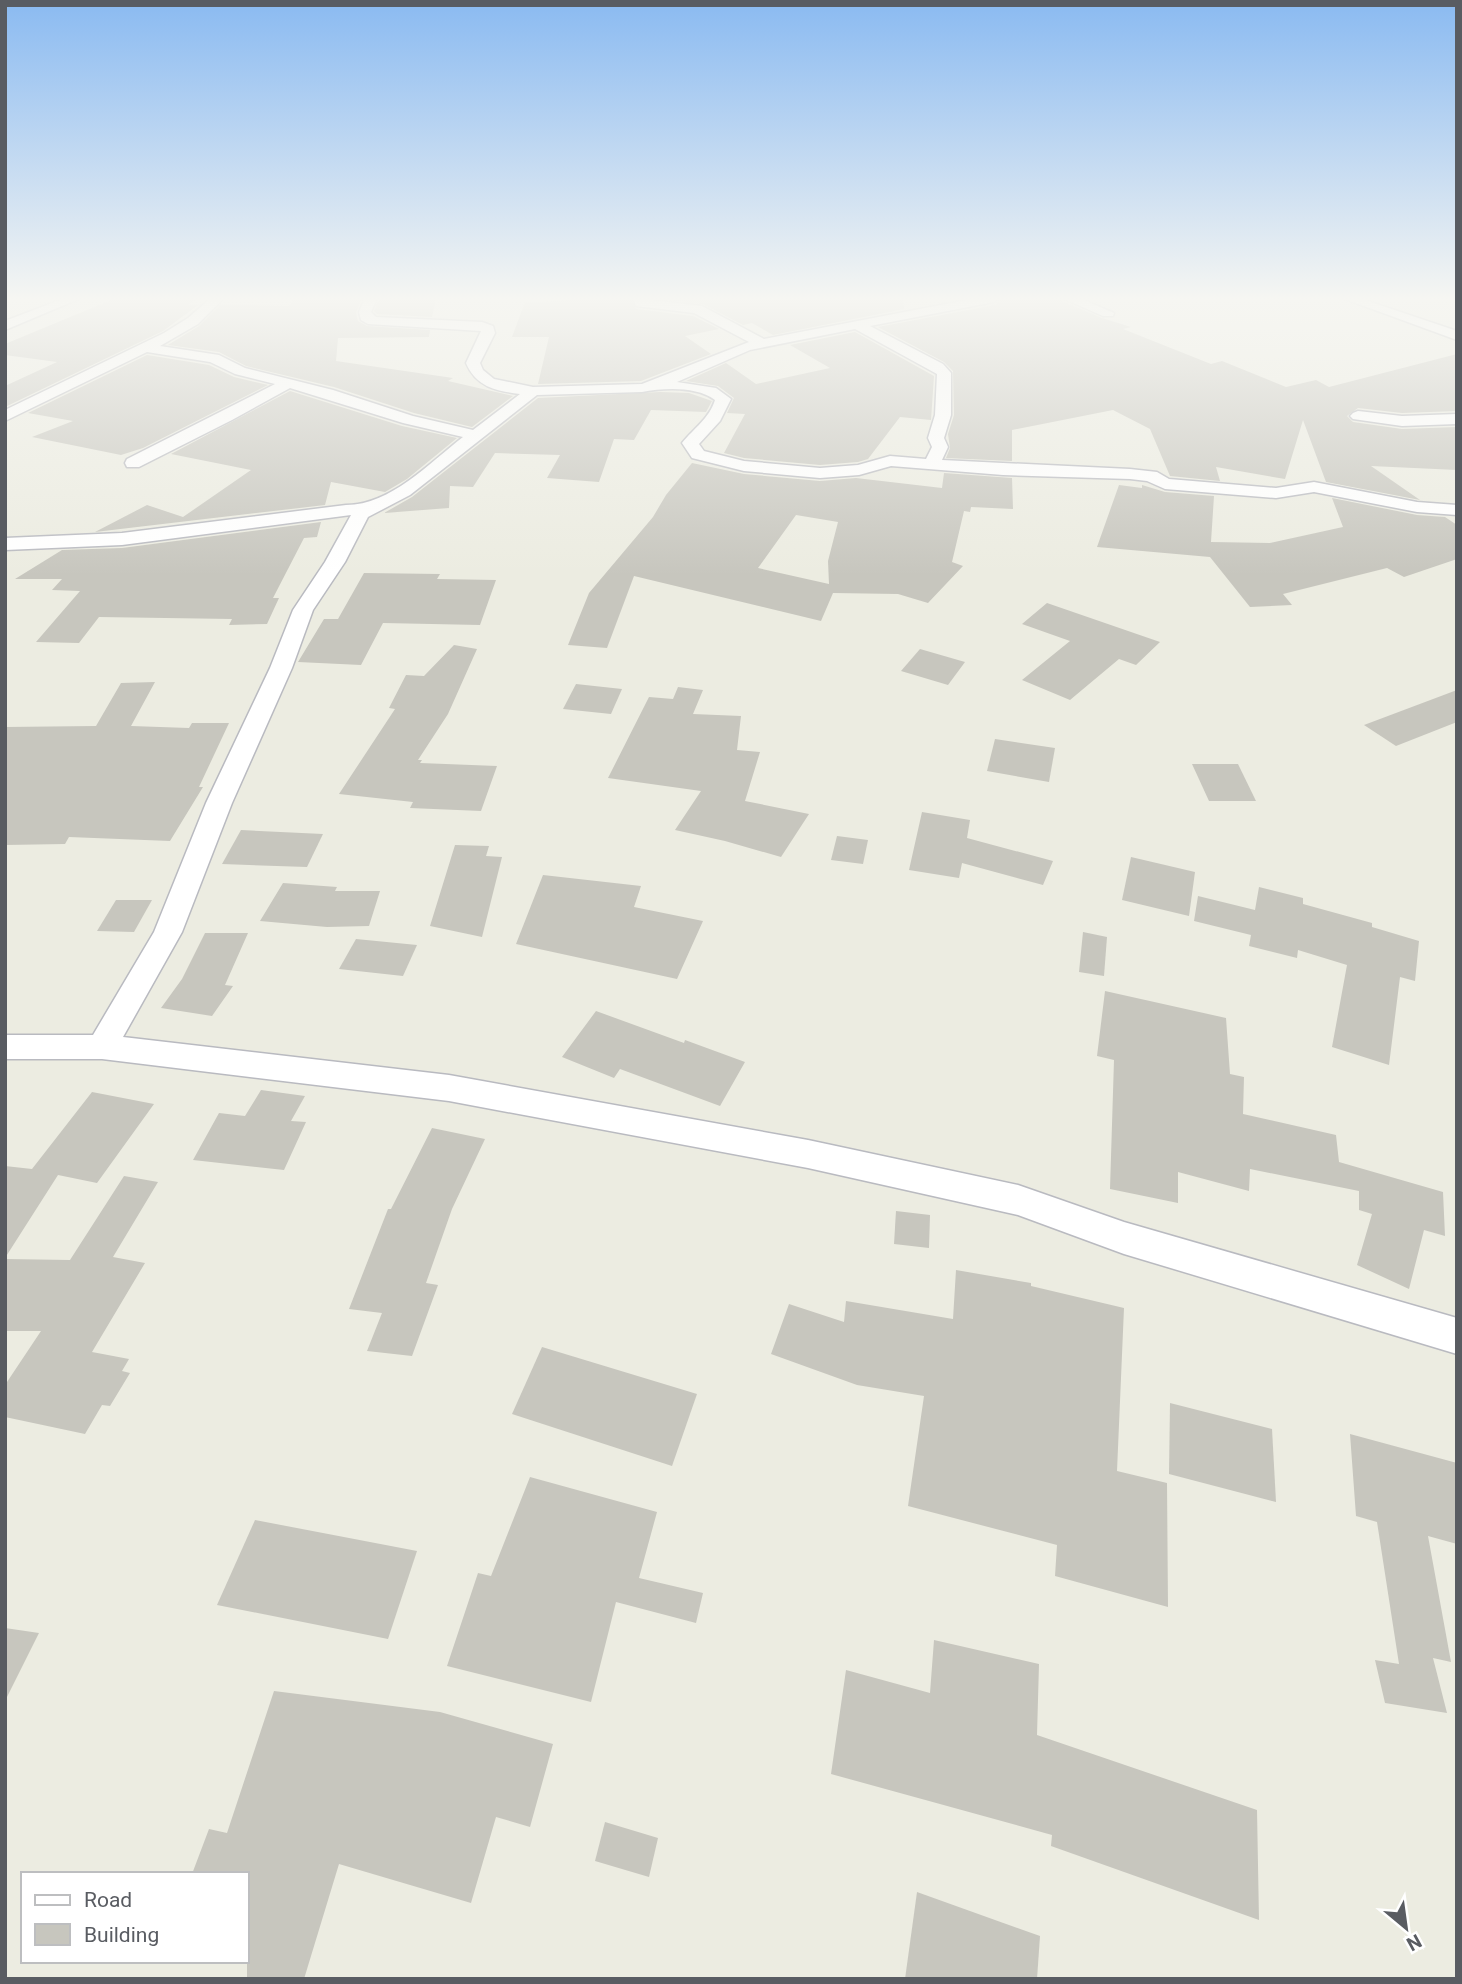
<svg xmlns="http://www.w3.org/2000/svg" width="1462" height="1984" viewBox="0 0 1462 1984" font-family="Roboto,sans-serif">
<rect width="100%" height="100%" fill="#ecece1"/>
<!-- building -->
<g fill="#c7c6be" fill-rule="evenodd">
<polygon points="116,298 199,298 188,305 198,305 163,331 5,407 5,386 57,362 5,355 5,344"/>
<polygon points="294,298 361,300 356,313 358,321 367,326 430,330 429,337 338,338 336,361 453,378 448,381 513,396 472,427 414,413 334,387 246,366 219,352 168,345 199,326 220,305 289,306"/>
<polygon points="582,298 631,298 636,309 693,316 719,329 685,336 711,354 641,381 538,384 549,337 512,337 525,302 582,300"/>
<polygon points="652,298 903,298 904,309 773,335 752,323 743,325 703,304"/>
<polygon points="1003,298 1055,298 1102,318 1131,327 1123,329 1211,364 1222,361 1286,387 1316,380 1329,387 1457,354 1457,411 1402,413 1358,408 1347,416 1353,422 1402,429 1457,427 1457,470 1371,466 1420,500 1326,482 1303,420 1285,479 1216,467 1220,481 1170,476 1150,429 1113,410 1012,430 1012,461 946,458 950,448 948,434 954,415 953,371 944,362 878,327 995,305"/>
<polygon points="436,299 432,317 377,314 374,311 379,300"/>
<polygon points="855,332 934,376 931,420 900,417 868,459 858,462 820,465 744,458 724,453 745,414 727,413 734,398 718,386 686,381 726,363 756,384 830,368 790,345"/>
<polygon points="147,355 209,365 234,377 268,385 143,448 121,455 32,437 73,421 28,413"/>
<polygon points="290,391 402,426 457,438 407,479 385,492 331,482 325,505 95,532 147,505 183,517 251,470 171,454"/>
<polygon points="660,392 689,393 712,401 706,412 651,410 634,440 614,439 599,482 547,478 560,455 495,453 473,487 450,486 449,508 384,513 412,497 538,398"/>
<path d="M692,463L744,474L820,481L856,478L942,488L944,473L1012,478L1013,509L971,507L970,512L964,511L952,562L963,566L928,603L898,594L833,593L821,621L634,576L607,648L568,645L589,593L653,517L666,495ZM796,515L838,522L828,561L829,584L758,568Z"/>
<polygon points="1119,485 1142,488 1142,485 1165,492 1214,496 1211,542 1270,543 1343,527 1332,498 1417,515 1445,517 1457,525 1457,559 1404,577 1387,568 1283,594 1292,605 1250,607 1210,557 1097,547"/>
<polygon points="321,522 317,537 304,538 273,598 279,598 267,624 229,625 232,619 99,617 79,643 36,642 80,591 52,590 62,579 15,579 62,550 122,548"/>
<polygon points="364,573 440,574 437,579 496,580 480,625 383,623 361,665 298,662 324,619 338,619"/>
<polygon points="1047,603 1160,642 1136,665 1119,659 1070,700 1022,680 1070,641 1022,624"/>
<polygon points="454,645 477,649 448,714 418,760 422,760 420,763 497,766 481,811 410,808 413,802 339,794 395,709 389,708 406,675 424,676"/>
<polygon points="920,649 965,662 948,685 901,671"/>
<polygon points="155,682 131,726 189,728 192,723 229,723 199,787 203,787 170,841 69,837 65,844 5,845 5,727 96,726 121,683"/>
<polygon points="576,684 622,689 611,714 563,709"/>
<polygon points="678,687 703,690 693,714 741,716 737,750 760,752 745,801 809,814 781,857 725,841 675,830 701,791 608,778 649,697 673,699"/>
<polygon points="1457,690 1457,722 1396,746 1364,725"/>
<polygon points="995,739 1055,748 1049,782 987,771"/>
<polygon points="1192,764 1238,764 1256,801 1209,801"/>
<polygon points="922,812 970,820 967,838 1053,861 1043,885 962,863 959,878 909,870"/>
<polygon points="241,830 323,834 307,867 222,864"/>
<polygon points="837,836 868,840 863,864 831,860"/>
<polygon points="455,845 489,846 486,856 502,857 482,937 430,926"/>
<polygon points="1131,857 1195,872 1189,916 1122,900"/>
<polygon points="543,875 641,886 634,907 703,921 677,979 516,944"/>
<polygon points="283,883 337,887 335,891 380,891 369,926 327,927 260,921"/>
<polygon points="1259,887 1303,898 1303,904 1372,923 1372,927 1419,941 1415,981 1400,977 1389,1065 1332,1047 1347,965 1298,950 1297,958 1249,946 1251,935 1194,921 1198,896 1255,910"/>
<polygon points="116,900 152,900 134,932 97,931"/>
<polygon points="1083,932 1107,937 1104,976 1079,972"/>
<polygon points="205,933 248,933 225,985 233,986 212,1016 161,1008 182,979"/>
<polygon points="356,939 417,945 403,976 339,969"/>
<polygon points="1105,991 1226,1018 1230,1074 1244,1077 1243,1114 1336,1135 1339,1162 1443,1192 1445,1236 1424,1230 1409,1289 1357,1265 1372,1214 1359,1210 1359,1191 1250,1169 1249,1191 1178,1172 1178,1203 1110,1189 1114,1060 1097,1056"/>
<polygon points="596,1011 684,1043 685,1040 745,1062 720,1106 620,1069 614,1078 562,1057"/>
<polygon points="261,1090 305,1096 291,1121 306,1122 284,1170 193,1160 219,1113 245,1116"/>
<polygon points="92,1092 154,1104 97,1183 58,1175 5,1258 5,1166 32,1169"/>
<polygon points="432,1128 485,1139 452,1209 426,1283 438,1285 412,1356 367,1351 382,1313 349,1309 388,1209 391,1209"/>
<polygon points="124,1176 158,1182 113,1257 145,1263 92,1352 129,1359 122,1371 130,1373 110,1406 102,1405 85,1434 5,1417 5,1385 41,1331 5,1331 5,1259 70,1260"/>
<polygon points="896,1211 930,1215 929,1248 894,1244"/>
<polygon points="956,1270 1031,1283 1031,1286 1124,1308 1117,1471 1167,1483 1168,1607 1055,1576 1057,1545 908,1506 924,1396 857,1385 771,1354 789,1304 844,1322 846,1301 953,1319"/>
<polygon points="542,1347 697,1394 672,1466 512,1414"/>
<polygon points="1170,1403 1272,1429 1276,1502 1169,1474"/>
<polygon points="1350,1434 1457,1463 1457,1544 1428,1536 1451,1662 1433,1658 1447,1713 1385,1703 1375,1660 1399,1664 1377,1522 1356,1516"/>
<polygon points="530,1477 657,1512 639,1578 703,1593 696,1623 616,1602 591,1702 447,1666 478,1573 491,1576"/>
<polygon points="255,1520 417,1551 388,1639 217,1605"/>
<polygon points="5,1628 39,1633 5,1701"/>
<polygon points="934,1640 1039,1664 1037,1735 1257,1810 1259,1920 1051,1846 1052,1835 831,1774 846,1670 930,1693"/>
<polygon points="274,1691 440,1712 553,1744 530,1827 496,1817 471,1903 339,1864 304,1979 247,1979 247,1874 192,1874 209,1829 227,1833"/>
<polygon points="605,1822 658,1838 649,1877 595,1861"/>
<polygon points="917,1892 1040,1936 1037,1979 905,1979"/>
</g>
<g fill="none" stroke-linecap="round" stroke-linejoin="round">
<defs>
<g id="street">
<polygon points="65,298 81,298 5,330 5,321"/>
<path d="M211,298H224L198,324L160,346L219,355L245,368L333,390L413,416L473,430L520,394C496,391 476,387 466,363L481,331L368,324L361,320L359,312L365,298H377L371,312L376,317L482,322L493,326L495,333L480,363L483,370L494,379L533,387L642,384L749,342L694,313L636,306L633,298L702,306L764,339L977,298H1000L994,302L870,326L943,364L951,373V415L944,438L948,447L942,460L1130,469L1157,472L1169,479L1276,488L1314,482L1417,502L1457,505V515L1417,512L1314,492L1276,498L1165,489L1147,481L1130,479L1003,475L891,466L859,475L820,478L744,471L692,458L682,443C694,428 709,419 715,400C696,386 664,388 642,392L537,395L410,495L368,517L345,562L313,610L292,668L232,803L182,932L123,1037L449,1075L808,1140L1018,1185L1124,1222L1457,1318V1354L1124,1254L1018,1215L808,1168L449,1101L102,1059H5V1035H93L154,932L206,803L270,668L293,610L325,562L351,515L122,545L5,550V538L122,533L346,505C391,505 429,463 463,437L403,423L290,388L232,420L139,467H127L125,463L127,459L275,384L235,374L210,362L147,352L5,421V410L164,333L188,318ZM855,329L937,374L935,415L928,438L932,447L926,459L890,456L858,465L820,468L744,461L704,451L699,444L720,421L731,399L716,388L677,382L750,350Z"/>
<polygon points="1062,298 1079,298 1114,313 1113,316 1103,316"/>
<polygon points="1342,298 1359,298 1457,331 1457,340"/>
<polygon points="1358,411 1402,416 1457,414 1457,424 1402,426 1353,419 1350,416 1353,413"/>
</g>
</defs>
<!-- street casing -->
<use href="#street" stroke="#b9bac0" stroke-width="3"/>
<!-- street -->
<use href="#street" fill="#fff" fill-rule="evenodd"/>
</g>
<!-- sky -->
<linearGradient id="sky" x2="0" y2="1"><stop stop-color="#8abaf1"/><stop offset="0.52" stop-color="#f6f6f2"/><stop offset="1" stop-color="#f6f6f2" stop-opacity="0"/></linearGradient>
<rect width="1462" height="575" fill="url(#sky)"/>
<!-- border -->
<rect width="1462" height="1984" fill="none" stroke="#595c62" stroke-width="14"/>
<!-- legend -->
<rect x="21" y="1872" width="228" height="91" fill="#ffffff" stroke="#bdbec0" stroke-width="2"/>
<rect x="35" y="1895" width="35" height="10" fill="#ffffff" stroke="#bdbec0" stroke-width="2"/>
<text x="84" y="1907" font-size="21" fill="#595c62">Road</text>
<rect x="35" y="1924" width="35" height="21" fill="#c7c6be" stroke="#bdbec0" stroke-width="2"/>
<text x="84" y="1942" font-size="21" fill="#595c62">Building</text>
<!-- north arrow -->
<g transform="translate(1406 1928) rotate(151)" stroke="#ffffff" stroke-width="5" paint-order="stroke">
<path d="M0-5L12 26L0 18L-12 26Z" fill="#595c62"/>
<text y="-10" font-size="19" font-weight="bold" text-anchor="middle" fill="#595c62">N</text>
</g>
</svg>
